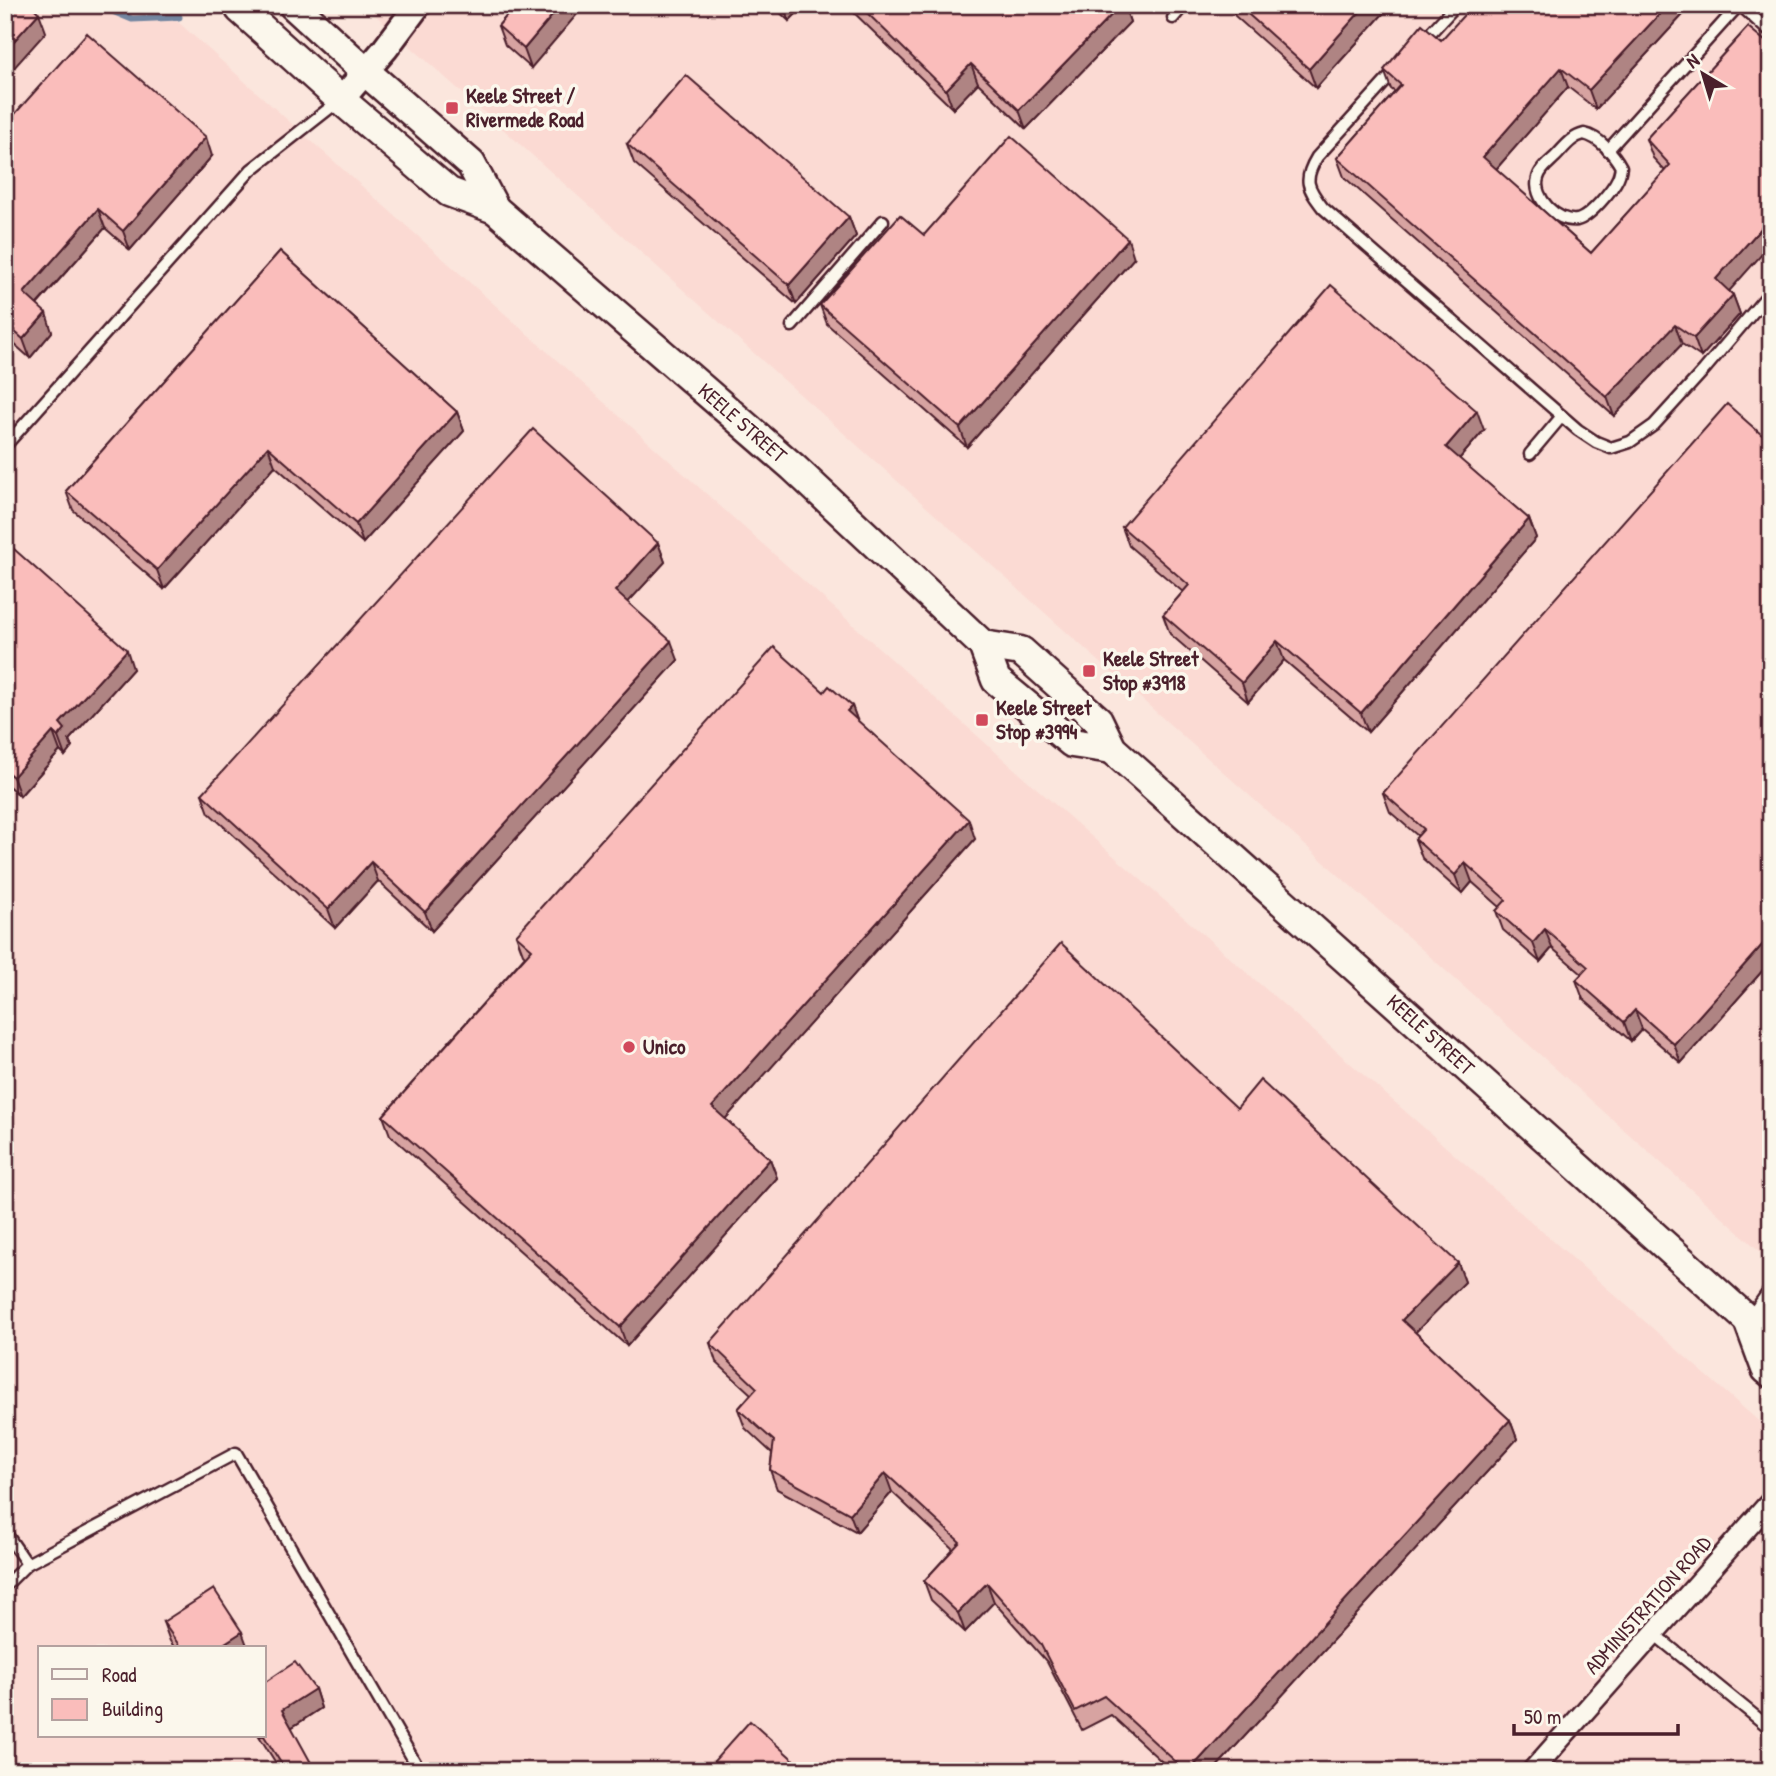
<svg xmlns="http://www.w3.org/2000/svg" width="1776" height="1776" viewBox="0 0 1776 1776" font-family="'Patrick Hand',sans-serif">
<rect width="100%" height="100%" fill="#fbe6dd"/>
<filter id="ink" filterUnits="userSpaceOnUse"><feTurbulence type="fractalNoise" baseFrequency=".0143" numOctaves="2"/><feDisplacementMap in="SourceGraphic" scale="14" xChannelSelector="R" yChannelSelector="G"/><feConvolveMatrix kernelMatrix="1 2 1 2 8 2 1 2 1" color-interpolation-filters="sRGB"/></filter>
<g filter="url(#ink)">
<!-- built -->
<g fill="#fbdad3" fill-rule="evenodd">
<path d="M5,5H159L1010,765L1771,1432V1771H5ZM40,1648H264V1736H40Z"/>
<polygon points="364,5 1771,5 1771,1261"/>
</g>
<g fill="none" stroke-linecap="round" stroke-linejoin="round">
<!-- stream -->
<polyline stroke="#7386a1" stroke-width="7" points="108,5 115,12 132,19 179,17"/>
<defs>
<g id="service">
<polyline points="1740,5 1771,33"/>
<polyline points="1173,18 1184,5"/>
<polyline points="1423,41 1456,5"/>
<path d="M1396,70L1317,157C1303,180 1307,187 1323,208L1578,430L1596,442L1611,448L1630,442L1654,425L1704,370L1771,291"/>
<path d="M1584,134C1599,137 1614,154 1621,167C1620,171 1620,174 1618,178C1613,189 1590,217 1577,220C1557,223 1532,197 1538,178C1540,169 1549,163 1555,157C1564,148 1571,137 1584,134Z"/>
<polyline points="1608,150 1739,5"/>
<polyline points="792,326 883,221"/>
<polyline points="5,446 251,170 340,100"/>
<polyline points="1530,454 1562,416"/>
<polyline points="1749,1319 1771,1288"/>
<polyline points="5,1532 27,1564"/>
<polyline points="5,1586 27,1564 236,1453 420,1771"/>
<polyline points="1654,1634 1771,1729"/>
</g>
<polyline id="minor" points="1532,1771 1771,1501"/>
<polyline id="tertiary" points="341,100 385,49 418,5"/>
<g id="secondary">
<path id="s1" d="M239,5L240,9L341,100L449,192L495,209L793,467L983,645L996,680L1072,743L1112,749"/>
<polyline points="293,5 366,72 471,164 495,209"/>
<path id="s2" d="M983,645L1021,651L1098,720L1112,749L1140,774L1748,1320L1771,1331"/>
<polyline points="1748,1320 1766,1369 1771,1373"/>
</g>
</defs>
<!-- service casing -->
<use href="#service" stroke="#4a1f2b" stroke-width="15"/>
<!-- minor casing -->
<use href="#minor" stroke="#4a1f2b" stroke-width="24"/>
<!-- tertiary casing -->
<use href="#tertiary" stroke="#4a1f2b" stroke-width="30"/>
<!-- secondary casing -->
<use href="#secondary" stroke="#4a1f2b" stroke-width="33"/>
<!-- service -->
<use href="#service" stroke="#fbf7ec" stroke-width="10"/>
<!-- minor -->
<use href="#minor" stroke="#fbf7ec" stroke-width="19"/>
<!-- tertiary -->
<use href="#tertiary" stroke="#fbf7ec" stroke-width="24"/>
<!-- secondary -->
<use href="#secondary" stroke="#fbf7ec" stroke-width="28"/>
</g>
<!-- wall -->
<g fill="#d7a3a1" stroke="#4a1f2b" stroke-width="2">
<polygon points="516,5 531,68 505,45 498,26"/>
<polygon points="772,5 805,5 789,21"/>
<polygon points="846,5 1124,5 1130,22 1026,129 978,83 953,109"/>
<polygon points="1231,5 1391,5 1316,88 1235,16"/>
<polygon points="1692,5 1596,109 1568,87 1496,169 1591,253 1665,171 1653,158 1646,139 1748,27 1729,291 1733,295 1740,314 1701,357 1682,344 1614,416 1344,177 1337,158 1395,92 1391,89 1384,70 1441,40"/>
<polygon points="5,125 212,156 130,250 105,228 37,305 52,332 30,358 5,336"/>
<polygon points="627,144 849,217 856,236 796,304 634,163"/>
<polygon points="924,235 1134,258 967,447 827,324 820,305"/>
<polygon points="280,251 457,412 464,431 363,543 275,466 164,589 73,510 66,491"/>
<polygon points="1484,430 1459,459 1529,519 1536,538 1368,732 1284,660 1248,702 1170,634 1163,615 1183,592 1129,546 1122,527"/>
<polygon points="1771,443 1771,961 1681,1063 1642,1029 1631,1041 1583,999 1576,980 1582,974 1552,948 1540,962 1503,930 1496,911 1500,907 1472,882 1462,894 1422,858 1415,839 1418,836 1390,812 1383,793"/>
<polygon points="5,541 133,669 69,740 72,747 65,756 60,751 20,796 5,783"/>
<polygon points="658,543 665,562 628,602 678,660 432,931 378,881 335,928 209,813 202,794"/>
<polygon points="824,692 852,706 857,720 975,839 725,1119 770,1159 777,1178 627,1346 390,1135 383,1116 525,956 523,954 516,935"/>
<polygon points="1237,1108 1458,1263 1465,1282 1415,1332 1510,1420 1517,1439 1213,1771 1172,1771 1111,1715 1082,1730 1047,1662 994,1602 965,1632 931,1600 924,1581 953,1549 892,1492 857,1532 777,1489 770,1470 772,1453 745,1428 738,1409 751,1394 716,1362 710,1343"/>
<polygon points="163,1622 248,1648 175,1648 170,1641"/>
<polygon points="315,1689 321,1708 291,1728 313,1771 281,1771 259,1736 264,1736"/>
</g>
<!-- shaded-wall -->
<g fill="#af8483" stroke="#4a1f2b" stroke-width="2">
<polygon points="561,5 585,5 531,68 524,49"/>
<polygon points="783,5 805,5 789,21"/>
<polygon points="1121,5 1124,5 1130,22 1026,129 1019,110"/>
<polygon points="1366,5 1391,5 1316,88 1309,69"/>
<polygon points="1668,5 1692,5 1596,109 1589,90"/>
<polygon points="39,13 46,32 5,78 5,51"/>
<polygon points="971,64 978,83 953,109 946,90"/>
<polygon points="1561,68 1568,87 1490,176 1483,157"/>
<polygon points="206,137 212,156 130,250 123,231"/>
<polygon points="98,209 105,228 30,312 24,293"/>
<polygon points="849,217 856,236 796,304 789,285"/>
<polygon points="1771,217 1771,244 1723,298 1716,279"/>
<polygon points="1128,239 1134,258 967,447 960,428"/>
<polygon points="1733,295 1740,314 1701,357 1694,338"/>
<polygon points="46,313 52,332 30,358 23,339"/>
<polygon points="1675,325 1682,344 1614,416 1607,397"/>
<polygon points="1477,411 1484,430 1453,466 1446,447"/>
<polygon points="457,412 464,431 363,543 356,524"/>
<polygon points="268,447 275,466 164,589 157,570"/>
<polygon points="1529,519 1536,538 1368,732 1361,713"/>
<polygon points="658,543 665,562 622,609 615,591"/>
<polygon points="671,641 678,660 432,931 425,912"/>
<polygon points="1277,641 1284,660 1248,702 1242,683"/>
<polygon points="127,650 133,669 69,740 72,747 65,756 58,737 60,723"/>
<polygon points="852,706 859,725 847,711"/>
<polygon points="53,732 60,751 20,796 13,777"/>
<polygon points="969,820 975,839 719,1126 712,1107"/>
<polygon points="371,862 378,881 335,928 328,909"/>
<polygon points="1465,863 1472,882 1462,894 1455,875"/>
<polygon points="1545,929 1552,948 1540,962 1533,943"/>
<polygon points="1771,935 1771,961 1681,1063 1674,1044"/>
<polygon points="1635,1010 1642,1029 1631,1041 1624,1022"/>
<polygon points="770,1159 777,1178 627,1346 620,1327"/>
<polygon points="1458,1263 1465,1282 1409,1339 1402,1320"/>
<polygon points="1510,1420 1517,1439 1213,1771 1189,1771"/>
<polygon points="885,1473 892,1492 857,1532 850,1514"/>
<polygon points="987,1583 994,1602 965,1632 958,1613"/>
<polygon points="242,1632 248,1648 217,1648"/>
<polygon points="315,1689 321,1708 289,1729 282,1710"/>
</g>
<!-- building -->
<g fill="#fabdbb" stroke="#4a1f2b" stroke-width="2">
<polygon points="5,5 31,5 39,13 5,51"/>
<polygon points="516,5 561,5 524,49 498,26"/>
<polygon points="859,5 1121,5 1019,110 971,64 946,90"/>
<polygon points="1238,5 1366,5 1309,69"/>
<polygon points="1473,5 1668,5 1589,90 1561,68 1483,157 1591,253 1670,165 1646,139 1748,27 1771,46 1771,217 1716,279 1733,295 1694,338 1675,325 1607,397 1337,158 1401,85 1384,70 1422,24 1441,40"/>
<polygon points="87,33 206,137 123,231 98,209 24,293 46,313 23,339 5,323 5,125"/>
<polygon points="686,75 849,217 789,285 627,144"/>
<polygon points="1011,136 1128,239 960,428 820,305 900,215 924,235"/>
<polygon points="280,251 457,412 356,524 268,447 157,570 66,491"/>
<polygon points="1331,285 1477,411 1446,447 1529,519 1361,713 1277,641 1242,683 1163,615 1189,585 1122,527"/>
<polygon points="1727,404 1771,443 1771,935 1674,1044 1635,1010 1624,1022 1576,980 1588,967 1545,929 1533,943 1496,911 1506,900 1465,863 1455,875 1415,839 1424,829 1383,793"/>
<polygon points="533,429 658,543 615,591 671,641 425,912 371,862 328,909 202,794"/>
<polygon points="5,541 127,650 60,723 65,729 58,737 53,732 13,777 5,770"/>
<polygon points="774,647 824,692 829,686 852,706 847,711 969,820 712,1107 770,1159 620,1327 383,1116 532,949 516,935"/>
<polygon points="1061,943 1237,1108 1260,1080 1458,1263 1402,1320 1510,1420 1189,1771 1186,1771 1104,1696 1075,1711 1040,1643 987,1583 958,1613 924,1581 960,1542 885,1473 850,1514 770,1470 774,1441 738,1409 757,1388 710,1343"/>
<polygon points="214,1589 242,1632 217,1648 181,1648 163,1622"/>
<polygon points="295,1662 315,1689 282,1710 315,1770 313,1771 286,1771 264,1736 264,1683"/>
<polygon points="750,1721 806,1771 696,1771 701,1765 707,1769"/>
</g>
</g>
<!-- markers -->
<g fill="#d1495b" stroke="#fbf7ec" stroke-width="2.5">
<rect x="445" y="101" width="14" height="14" rx="3.5"/>
<rect x="1082" y="664" width="14" height="14" rx="3.5"/>
<rect x="975" y="713" width="14" height="14" rx="3.5"/>
<circle cx="629" cy="1047" r="7"/>
</g>
<g text-anchor="middle" stroke-width="7" stroke-linejoin="round" paint-order="stroke">
<!-- poi labels -->
<g font-size="21" font-weight="bold" fill="#4a1f2b" stroke="#fbf7ec" text-anchor="start">
<text x="466" y="103">Keele Street /<tspan x="466" dy="24">Rivermede Road</tspan></text>
<text x="1103" y="666">Keele Street<tspan x="1103" dy="24">Stop #3918</tspan></text>
<text x="996" y="715">Keele Street<tspan x="996" dy="24">Stop #3994</tspan></text>
<text x="643" y="1054">Unico</text>
</g>
<!-- street labels -->
<g font-size="21" fill="#4a1f2b" stroke="#fbf7ec">
<text dy="7" stroke="none"><textPath href="#s1" startOffset="658">KEELE STREET</textPath></text>
<text dy="7" stroke="none"><textPath href="#s2" startOffset="602">KEELE STREET</textPath></text>
<text transform="translate(1648 1605) rotate(-48)" y="7">ADMINISTRATION ROAD</text>
</g>
</g>
<!-- margin -->
<rect width="1776" height="1776" fill="none" stroke="#fbf7ec" stroke-width="28"/>
<rect x="14" y="14" width="1748" height="1748" fill="none" stroke="#4a1f2b" stroke-width="2.5" filter="url(#ink)"/>
<!-- legend -->
<rect x="38" y="1646" width="228" height="91" fill="#fbf7ec" stroke="#b4a19f" stroke-width="2"/>
<rect x="52" y="1669" width="35" height="10" fill="#fbf7ec" stroke="#b4a19f" stroke-width="2"/>
<text x="102" y="1682" font-size="21" fill="#4a1f2b">Road</text>
<rect x="52" y="1699" width="35" height="21" fill="#fabdbb" stroke="#b4a19f" stroke-width="2"/>
<text x="102" y="1716" font-size="21" fill="#4a1f2b">Building</text>
<!-- north arrow -->
<g transform="translate(1703 74) rotate(322)" stroke="#fbf7ec" stroke-width="5" paint-order="stroke">
<path d="M0-5L12 26L0 18L-12 26Z" fill="#4a1f2b"/>
<text y="-10" font-size="19" font-weight="bold" text-anchor="middle" fill="#4a1f2b">N</text>
</g>
<!-- scale -->
<path d="M1514 1724v10h164v-10" fill="none" stroke="#4a1f2b" stroke-width="3.5"/>
<text x="1524" y="1724" font-size="21" fill="#4a1f2b" stroke="#fbf7ec" stroke-width="5" paint-order="stroke">50 m</text>
</svg>
